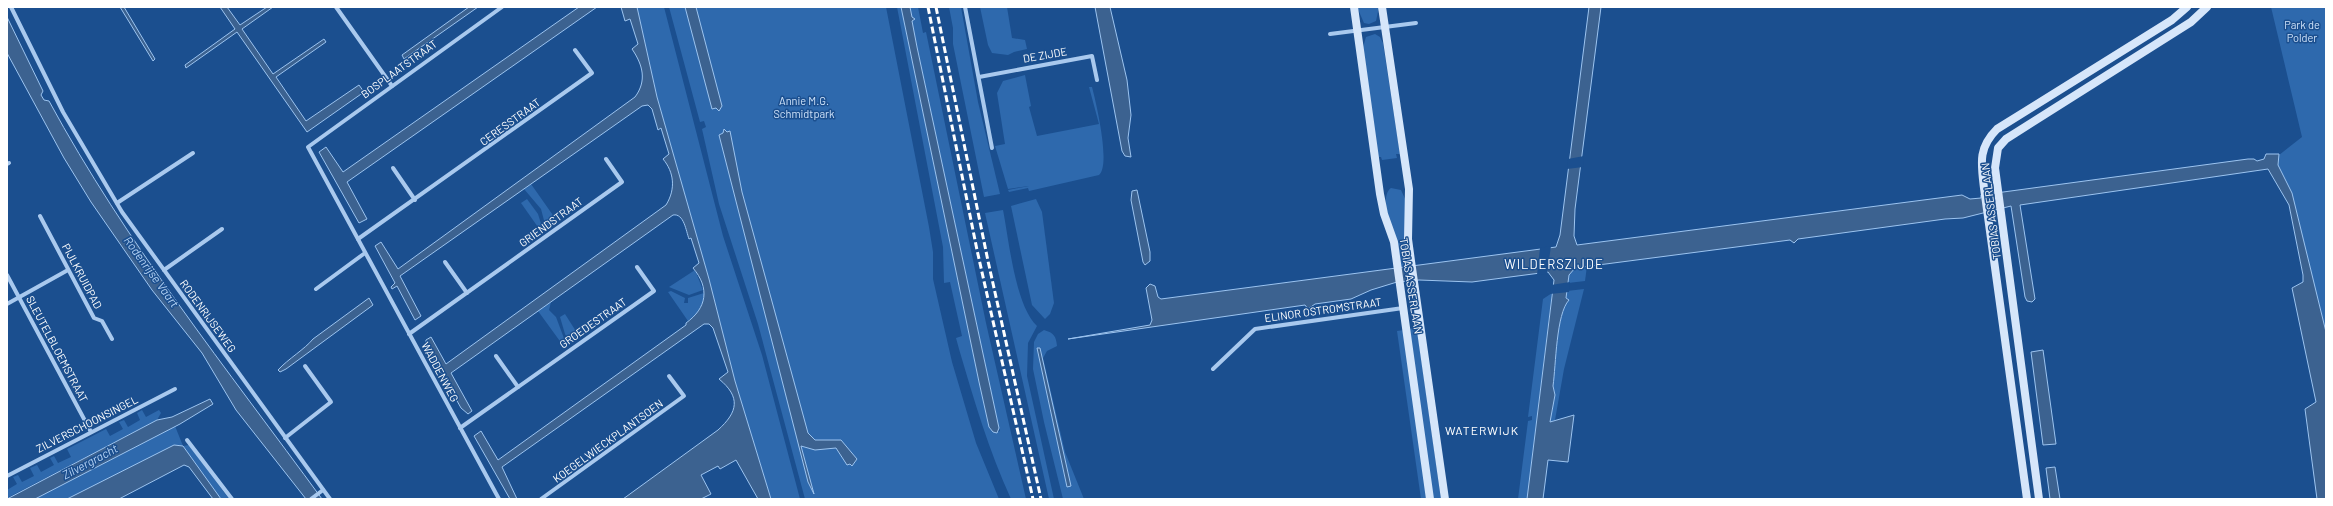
<svg xmlns="http://www.w3.org/2000/svg" width="2333" height="506" viewBox="0 0 2333 506" font-family="Barlow,sans-serif">
<rect width="100%" height="100%" fill="#1b4f8f"/>
<!-- green -->
<g fill="#2e69ad" fill-rule="evenodd">
<polygon points="637,7 664,7 723,236 762,355 800,499 771,499 735,381 709,279 657,97"/>
<polygon points="669,7 886,7 929,227 933,252 933,279 952,362 976,443 999,499 805,499 758,324 719,204 702,129 706,127 704,121 700,122"/>
<path d="M897,7H901L979,382L989,427L995,433L1000,431L999,428L917,47L912,21L915,19L912,18L910,7H918L923,33L926,32L986,323L1026,499H1011C989,451 974,400 959,349L956,338L962,336L950,282L944,283L943,247Z"/>
<polygon points="949,7 961,7 978,102 1000,194 984,197 953,44 953,28"/>
<polygon points="980,7 1007,7 1012,38 1025,40 1027,49 1014,52 1008,55 992,53 988,45"/>
<polygon points="1357,7 1379,7 1376,21 1369,24 1364,23"/>
<polygon points="2271,7 2326,7 2326,394 2310,284 2289,193 2274,159 2302,137"/>
<polygon points="1375,34 1380,37 1383,43 1400,154 1396,154 1397,158 1382,160 1381,157 1378,157 1363,47 1366,37"/>
<path d="M1025,75L1031,106L1029,107L1037,136L1099,124L1089,87H1092C1096,102 1111,165 1099,175L1029,191L1028,188L1009,192L1008,190L1029,186L1008,189L995,146L1005,144L997,93L1003,81Z"/>
<polygon points="531,184 557,221 546,228 541,209 524,189"/>
<path d="M1391,188L1401,190L1406,201L1409,267L1401,268C1397,253 1376,198 1391,188Z"/>
<polygon points="527,199 538,214 543,230 540,230 521,203"/>
<polygon points="1036,199 1042,212 1054,303 1050,314 1045,319 1032,305 1011,206"/>
<path d="M1003,210C1009,240 1015,305 1037,326L1028,343L1027,376L1054,499H1049L985,213Z"/>
<polygon points="1587,266 1585,281 1568,283 1569,275 1573,269"/>
<polygon points="695,270 703,290 689,295 669,287"/>
<path d="M1584,289L1564,369L1555,420L1550,422L1555,395L1553,386C1556,365 1556,315 1569,300L1566,298L1567,291Z"/>
<path d="M671,291L685,298L684,303H688V298L704,293C704,306 699,314 688,321L668,292Z"/>
<polygon points="1552,293 1527,499 1518,499 1528,421 1532,420 1532,416 1528,417 1543,299"/>
<polygon points="551,302 549,310 556,317 565,341 562,344 538,311"/>
<polygon points="565,314 579,336 570,343 565,334 560,317"/>
<polygon points="1417,328 1441,499 1433,499 1409,329"/>
<path d="M1044,330C1054,333 1056,336 1057,346L1047,351L1043,358L1065,452L1084,499H1063L1044,422L1033,369L1034,342L1038,334ZM1037,348H1040L1070,486L1067,487Z"/>
<polygon points="1404,330 1428,499 1421,499 1397,331"/>
<polygon points="142,410 146,417 159,410 161,413 157,420 7,498 7,490 17,484 13,477 18,475 22,482 34,476 30,468 37,465 41,472 54,465 50,458 54,456 58,463 71,457 67,449 106,429 110,436 123,429 119,422 124,420 128,427 140,420 137,413"/>
<polygon points="175,426 183,446 189,445 229,499 221,499 183,446 175,445 67,499 35,499"/>
</g>
<!-- water -->
<g fill="#3c6290" stroke="#9cc4f0">
<polygon points="120,7 124,7 155,59 153,61"/>
<polygon points="220,7 227,7 240,25 267,7 273,7 242,29 273,74 324,39 326,42 276,77 306,121 359,85 364,92 307,132 237,32 186,68 185,65 235,29"/>
<polygon points="469,7 478,7 404,59 402,55"/>
<polygon points="579,7 597,7 347,182 367,219 359,223 319,152 326,147 343,172"/>
<path d="M621,7H637L657,97L709,279L735,381L771,499H758L736,460L720,469L718,466L701,475L711,494L701,499H623L718,430C738,412 741,397 719,379L728,372L713,328L709,324H704L502,467L517,499H510L474,436L481,431L498,460L686,325V323C707,308 710,288 693,268L699,263L691,238L689,239C686,231 684,213 673,215L451,373L472,411L468,414L461,408L426,345V340L431,337L446,364L666,205C676,189 674,172 663,159L669,154L661,128L658,130L652,109L648,105L642,106L400,276L421,316L415,320L397,286L392,289L391,287L395,283L375,246L381,242L398,269L635,97C647,81 643,65 632,49L638,44L630,19L625,21Z"/>
<polygon points="685,7 696,7 722,106 719,111 716,108 712,109"/>
<polygon points="901,7 910,7 912,17 915,19 912,21 917,47 999,428 997,433 993,432 989,427 979,382"/>
<polygon points="1095,7 1110,7 1127,80 1131,115 1128,138 1131,157 1125,156 1122,151"/>
<path d="M1589,7H1601L1575,209L1574,236L1577,245L1962,195L1970,199L1981,198V195L2248,159H2254L2257,161L2264,159L2266,154H2279L2278,165L2292,193L2326,332V499H2317L2305,409L2316,402L2292,288L2303,282V275L2289,205L2268,169L2020,205L2035,299L2032,302L2027,301L2025,297L2011,206L1963,218L1945,219L1798,239L1794,243L1790,240L1575,268L1569,275L1566,298L1569,300C1556,314 1556,365 1553,386L1555,395L1550,422L1574,415L1568,462L1548,460L1543,499H1527L1554,280L1548,272L1472,282L1419,280L1397,282L1371,290L1351,299L1315,304L1308,309L1305,305L1068,339L1150,325L1152,320L1146,288L1150,284L1155,286L1158,297L1161,299L1556,247L1560,235Z"/>
<path d="M7,17L43,91L41,95L44,100L49,101C126,243 227,369 322,499H306L236,410L202,353L152,290L91,202L64,158L7,53Z"/>
<polygon points="724,129 727,132 730,131 742,192 808,433 815,440 841,440 857,459 852,466 850,464 847,465 836,448 815,450 801,446 814,494 808,482 719,135 723,133"/>
<polygon points="1137,190 1150,252 1150,261 1145,265 1143,262 1131,200 1132,191"/>
<path d="M369,298L373,305L286,369L280,372L278,370C288,359 305,349 313,339Z"/>
<polygon points="1037,348 1040,348 1071,486 1067,487"/>
<polygon points="2043,350 2056,444 2043,445 2031,352"/>
<polygon points="210,399 213,404 180,424 35,499 7,499 157,420 172,417"/>
<polygon points="174,445 183,446 221,499 213,499 189,467 184,465 119,499 67,499"/>
<polygon points="2055,467 2060,499 2050,499 2046,468"/>
</g>
<!-- pier -->
<g fill="#1b4f8f">
<polygon points="1584,156 1583,167 1567,169 1568,159"/>
<polygon points="1551,246 1547,274 1537,275 1540,248"/>
<polygon points="1570,282 1569,292 1550,294 1551,285"/>
</g>
<g fill="none" stroke-linecap="round" stroke-linejoin="round">
<!-- street -->
<g stroke="#a9c9ee" stroke-width="4">
<polyline points="11,7 63,112 122,212 330,499"/>
<polyline points="336,7 392,86"/>
<polyline points="965,7 992,148"/>
<polyline points="1330,34 1416,23"/>
<polyline points="979,77 1092,56 1097,80"/>
<polyline points="7,164 9,163"/>
<polyline points="393,168 415,200"/>
<polyline points="117,203 193,153"/>
<polyline points="40,216 94,318 102,321 112,339"/>
<polyline points="358,239 592,73 575,50"/>
<polyline points="445,262 467,293"/>
<polyline points="164,270 222,229"/>
<polyline points="7,275 91,432"/>
<polyline points="316,289 365,253"/>
<polyline points="7,304 68,270"/>
<polyline points="409,334 622,182 606,159"/>
<polyline points="496,356 518,387"/>
<polyline points="1213,369 1255,329 1403,308"/>
<polyline points="460,428 654,291 637,267"/>
<polyline points="285,438 331,402 305,366"/>
<polyline points="187,440 232,499"/>
<polyline points="7,476 175,389"/>
<polyline points="311,499 323,490"/>
<polyline points="499,499 308,147 502,7"/>
<polyline points="541,499 684,396 669,376"/>
</g>
<!-- secondary -->
<g stroke="#d6e6fa" stroke-width="8">
<polyline points="1354,7 1380,194 1384,214 1394,242 1430,499"/>
<polyline points="1382,7 1409,189 1408,239 1411,261 1445,499"/>
<path d="M2027,499L1984,188C1981,163 1978,148 1997,129L2172,20L2187,7"/>
<polyline points="2039,499 1995,168 1998,148 2006,139 2191,22 2207,7"/>
</g>
<!-- rail -->
<g stroke="#fff" stroke-width="3" stroke-dasharray="7 3" stroke-linecap="butt">
<polyline points="928,7 977,250 1033,499"/>
<polyline points="936,7 988,261 1041,499"/>
</g>
</g>
<g text-anchor="middle" stroke-width="3" stroke-linejoin="round" paint-order="stroke">
<!-- park labels -->
<g font-size="11" fill="#cfe3fa" stroke="#1b4f8f">
<text x="2302" y="29">Park de<tspan x="2302" dy="13">Polder</tspan></text>
<text x="804" y="105">Annie M.G.<tspan x="804" dy="13">Schmidtpark</tspan></text>
</g>
<!-- street labels -->
<g font-size="11" fill="#fff" stroke="#1b4f8f">
<text transform="translate(1045 55) rotate(-10)" y="4">DE ZIJDE</text>
<text transform="translate(399 69) rotate(-36)" y="4">BOSPLAATSTRAAT</text>
<text transform="translate(510 122) rotate(-36)" y="4">CERESSTRAAT</text>
<text transform="translate(1991 211) rotate(-97)" y="4">TOBIAS ASSERLAAN</text>
<text transform="translate(551 222) rotate(-36)" y="4">GRIENDSTRAAT</text>
<text transform="translate(82 276) rotate(62)" y="4">PIJLKRUIDPAD</text>
<text transform="translate(1411 286) rotate(81)" y="4">TOBIAS ASSERLAAN</text>
<text transform="translate(1323 310) rotate(-8)" y="4">ELINOR OSTROMSTRAAT</text>
<text transform="translate(208 316) rotate(54)" y="4">RODENRIJSEWEG</text>
<text transform="translate(593 323) rotate(-35)" y="4">GROEDESTRAAT</text>
<text transform="translate(57 349) rotate(62)" y="4">SLEUTELBLOEMSTRAAT</text>
<text transform="translate(440 372) rotate(62)" y="4">WADDENWEG</text>
<text transform="translate(87 424) rotate(-27)" y="4">ZILVERSCHOONSINGEL</text>
<text transform="translate(608 441) rotate(-36)" y="4">KOEGELWIECKPLANTSOEN</text>
</g>
<!-- water labels -->
<g font-size="12" font-style="italic" fill="#b5d3f5" stroke="#1b4f8f">
<text transform="translate(151 272) rotate(54)" y="4">Rodenrijse Vaart</text>
<text transform="translate(90 462) rotate(-28)" y="4">Zilvergracht</text>
</g>
<!-- neighbourhood labels -->
<g font-size="12" letter-spacing="1" fill="#fff" stroke="#1b4f8f">
<text x="1482" y="435">WATERWIJK</text>
</g>
<!-- quarter labels -->
<g font-size="13" letter-spacing="1" fill="#fff" stroke="#1b4f8f">
<text x="1554" y="269">WILDERSZIJDE</text>
</g>
</g>
<!-- border -->
<rect width="2333" height="506" fill="none" stroke="#ffffff" stroke-width="16"/>
</svg>
